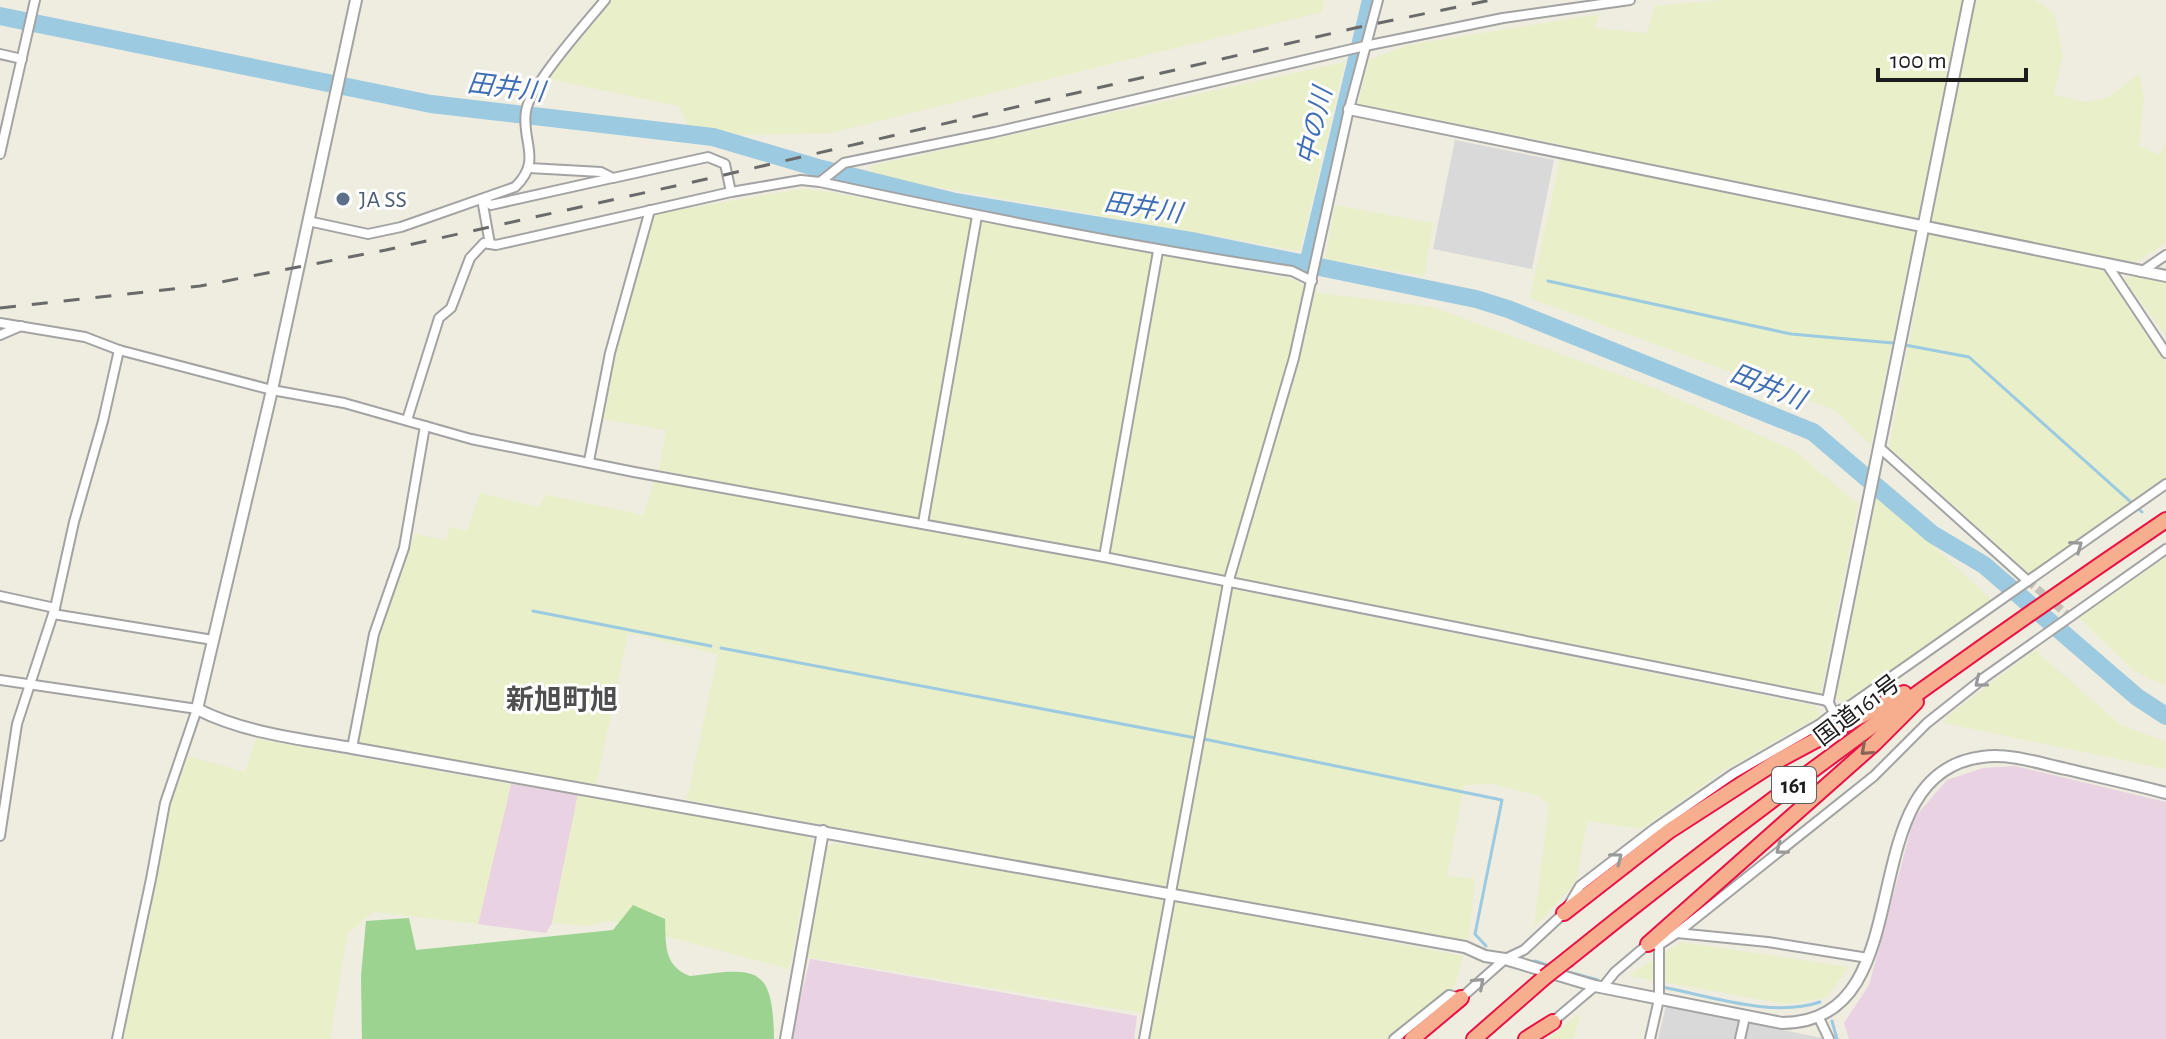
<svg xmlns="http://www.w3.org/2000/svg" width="2166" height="1039" viewBox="0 0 2166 1039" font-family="'Alegreya Sans','Noto Sans JP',sans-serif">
<rect width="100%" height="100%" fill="#efece0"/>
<!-- residential -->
<g fill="#dad9d9">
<polygon points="1455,140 1554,160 1532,269 1433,249"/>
<polygon points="1666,1006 1822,1038 1822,1039 1658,1039"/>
</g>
<!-- industrial -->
<g fill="#e9d2e2">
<polygon points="2015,766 2166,802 2166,1039 1849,1039 1844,1023 1869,985 1914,818 1947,780 1983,768"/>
<polygon points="511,784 578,794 552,923 546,933 478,924"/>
<polygon points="810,959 1137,1016 1134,1039 791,1039"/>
</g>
<!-- farmland -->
<g fill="#e9f0c9">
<polygon points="612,0 1324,0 1322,12 830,133 741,135 688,126 679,106 548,79"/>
<polygon points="1724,0 1962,0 1871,445 1834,410 1530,298 1563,145 1358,104 1369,60 1409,45 1599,14 1595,28 1647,33 1655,6"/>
<polygon points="1974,0 2035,0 2054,13 2063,56 2054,95 2086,102 2109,97 2139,74 2144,97 2139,145 2160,155 2166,142 2166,243 2137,262 2098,258 2166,363 2166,478 2030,574 1889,447"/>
<polygon points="1345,62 1300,251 873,176 870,166"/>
<polygon points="801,189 832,192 1292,279 1320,293 1432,307 1652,387 1795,451 1858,504 1821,693 659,470 666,430 604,419 617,349 655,214"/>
<polygon points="1335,205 1433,223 1424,276 1325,259"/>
<polygon points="2166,267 2166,336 2124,279"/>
<polygon points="654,481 928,528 1816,706 1820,716 1723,771 1642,829 1587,821 1576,883 1534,927 1549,804 1539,796 1493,784 1464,785 1447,876 1475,879 1468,942 687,800 718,654 628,633 596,786 358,745 379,636 415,534 446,540 450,527 467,531 480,493 539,507 546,495 644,515"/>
<polygon points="1877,494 1992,600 1844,702 1836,698"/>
<polygon points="2166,557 2166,686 2133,670 2079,618"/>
<polygon points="2035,650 2121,725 2166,742 2166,769 1944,723 1948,716"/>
<polygon points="256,739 511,784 478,924 373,912 347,934 330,1039 123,1039 170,807 188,756 245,772"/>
<polygon points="578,794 808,836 813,844 789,969 609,921 587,926 552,923"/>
<polygon points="836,843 1165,899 1142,1013 806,957 827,847"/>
<polygon points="1174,901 1463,956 1455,986 1387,1039 1148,1039"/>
<polygon points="1681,942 1849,967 1826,998 1786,1004 1628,976"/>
<polygon points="1580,1013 1574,1039 1548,1039"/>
</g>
<!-- forest -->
<path fill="#9dd391" d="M633,905L665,919C666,943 663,966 690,976C755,968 773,963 774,1039H362L361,976L366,921L409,918L416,950L613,930Z"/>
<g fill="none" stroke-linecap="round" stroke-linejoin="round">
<!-- stream -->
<g stroke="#9ccae1" stroke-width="3">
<polyline points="1548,281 1791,334 1893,343"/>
<polyline points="1905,345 1969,357 2142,512"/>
<polyline points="533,611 711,646"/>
<polyline points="721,648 1196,738"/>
<polyline points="1204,739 1502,800 1475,934 1486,946"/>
<polyline points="1535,961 1550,966"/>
<polyline points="1561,970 1598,980"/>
<path d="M1662,987C1710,996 1773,1018 1820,1002"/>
<polyline points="1832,1021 1837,1039"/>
</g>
<!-- river -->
<g stroke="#9ccae1" stroke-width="18">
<polyline points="0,16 431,104 713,137 818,168 955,202 1197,242 1476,299 1508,309 1813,432 1932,534 1984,565 2137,697 2166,716"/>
<polyline points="1308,264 1371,0"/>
</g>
<!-- minor-tunnel -->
<polyline stroke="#c5c2b9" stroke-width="8" stroke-dasharray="8 4" stroke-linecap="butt" points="2028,581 2070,617"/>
<defs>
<g id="minor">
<polyline points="0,54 22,59"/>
<polyline points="0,154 35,0"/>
<polyline points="529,168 601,172 613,178 708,157 725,164 731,192"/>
<polyline points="820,182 844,163 995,132 1365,46 1503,18 1630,0"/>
<polyline points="482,199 491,205 612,178"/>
<polyline points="482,199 490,244"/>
<path d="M308,221L368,234L401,227L515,187C543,160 521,142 526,111C530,85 587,22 605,0"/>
<polyline points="2108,266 2166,353"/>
<polyline points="2141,272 2166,255"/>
<polyline points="0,323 85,337 119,350 272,390 344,403 471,439 634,472 1104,557 1828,701 1834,713"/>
<polyline points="0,335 21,326"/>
<path d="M407,420L439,318L451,308L470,258L484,243L496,245L731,192L801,180L820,182C977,216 1134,247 1292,271L1312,281"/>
<polyline points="1880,448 2028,581"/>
<polyline points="589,461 610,353 650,210"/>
<polyline points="923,523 977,216"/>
<polyline points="1104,557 1158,251"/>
<polyline points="0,596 55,608"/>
<polyline points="53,614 213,640"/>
<polyline points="0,680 197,709 165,803 151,879 117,1039"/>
<polyline points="352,748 374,634 404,548 425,426"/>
<polyline points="0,836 17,724 55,608 74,522 103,421 119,350"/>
<polyline points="1677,933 1768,942 1868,958"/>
<polyline points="1602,988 1615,972 1648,944 1659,945 1677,933 1874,776 1927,723 1985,677 2166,549"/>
<polyline points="1819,1018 1829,1039"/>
<polyline points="1550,1024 1595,986"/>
<polyline points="1144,1039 1228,583 1294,358 1349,109 1378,0"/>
<polyline points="1394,1039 1449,995 1461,998 1505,959 1524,950 1564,913 1580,886 1654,829 1733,774 1820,724 1834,713 1851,705 2166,484"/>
<polyline points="1650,1039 1659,999 1659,945"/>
<polyline points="1740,1039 1745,1017"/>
</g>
<g id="tertiary">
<path d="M356,0L272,390L197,709C244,733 300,739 352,748L1465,947L1485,956L1505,959L1595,986L1782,1023C1928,1022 1845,774 1982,757C2010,753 2038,763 2066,769C2099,777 2133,784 2166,793"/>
<polyline points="1349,109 2166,276"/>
<polyline points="1828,701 1969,0"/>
<polyline points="786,1039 823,831"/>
</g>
<g id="trunk">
<polyline points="1564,913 1669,831 1779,760 1904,693"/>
<polyline points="1648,944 1875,743 1916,702"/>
<path d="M1568,959C1761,803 1961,659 2166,520"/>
<polyline points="1412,1039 1461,998"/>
<polyline points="1474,1039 1545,977"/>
<polyline points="1526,1039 1553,1022"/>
</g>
</defs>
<!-- minor casing -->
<use href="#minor" stroke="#a3a3a3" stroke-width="12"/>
<!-- tertiary casing -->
<use href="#tertiary" stroke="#a3a3a3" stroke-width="14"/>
<!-- trunk casing -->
<use href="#trunk" stroke="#e81245" stroke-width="18"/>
<!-- minor -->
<use href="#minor" stroke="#fff" stroke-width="8"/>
<!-- tertiary -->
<use href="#tertiary" stroke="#fff" stroke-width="10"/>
<!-- trunk -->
<use href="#trunk" stroke="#f7ae8f" stroke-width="14"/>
<!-- rail -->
<polyline stroke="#6a6a6a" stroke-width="3" stroke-dasharray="16 16" stroke-linecap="butt" points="0,308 200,286 386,250 711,178 1355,28 1491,0"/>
<defs>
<polyline id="trunk-bridge" points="1545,977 1568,959"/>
</defs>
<!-- trunk-bridge casing -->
<use href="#trunk-bridge" stroke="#e81245" stroke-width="18" stroke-linecap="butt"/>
<!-- trunk-bridge -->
<use href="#trunk-bridge" stroke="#f7ae8f" stroke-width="14"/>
</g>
<!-- one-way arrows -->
<defs><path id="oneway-chevron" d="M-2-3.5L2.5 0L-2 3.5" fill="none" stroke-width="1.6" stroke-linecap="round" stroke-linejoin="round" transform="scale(2)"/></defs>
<g stroke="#999">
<use href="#oneway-chevron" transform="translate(2077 546) rotate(-36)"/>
<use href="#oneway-chevron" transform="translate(1980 682) rotate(141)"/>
<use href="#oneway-chevron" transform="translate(1781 849) rotate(142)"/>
<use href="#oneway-chevron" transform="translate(1617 858) rotate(-37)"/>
<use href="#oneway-chevron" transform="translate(1479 983) rotate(-42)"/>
</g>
<use stroke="#8a6556" href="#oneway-chevron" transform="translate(1866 750) rotate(138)"/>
<!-- markers -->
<circle fill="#5c6f8a" stroke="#fff" stroke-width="3" cx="343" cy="199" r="8"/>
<g text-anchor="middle" stroke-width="6" stroke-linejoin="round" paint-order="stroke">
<!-- shield labels -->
<rect fill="#fff" stroke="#606060" stroke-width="2" x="1772" y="767" width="44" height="36" rx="6"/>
<g font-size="22" font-weight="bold" fill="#1c1c1c">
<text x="1794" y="793">161</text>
</g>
<!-- service labels -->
<g font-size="24" fill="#4e5e75" stroke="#fff" text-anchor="start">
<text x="359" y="207">JA SS</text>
</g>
<!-- street labels -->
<g font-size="24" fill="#1c1c1c" stroke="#fff">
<text transform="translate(1857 710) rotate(-37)" y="8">国道161号</text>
</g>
<!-- water labels -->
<g font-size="26" font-style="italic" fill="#406eb5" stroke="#fff">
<text transform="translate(506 87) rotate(7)" y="9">田井川</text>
<text transform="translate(1314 126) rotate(-77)" y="9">中の川</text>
<text transform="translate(1143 207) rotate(9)" y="9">田井川</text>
<text transform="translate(1768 386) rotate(22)" y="9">田井川</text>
</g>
<!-- quarter labels -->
<g font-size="28" font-weight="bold" fill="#4f4f4f" stroke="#fff">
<text x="562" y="709">新旭町旭</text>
</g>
</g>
<!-- scale -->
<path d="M1878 68v12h148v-12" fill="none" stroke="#1c1c1c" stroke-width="4"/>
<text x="1890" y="68" font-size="24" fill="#1c1c1c" stroke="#ffffff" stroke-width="6" paint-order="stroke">100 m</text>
</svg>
